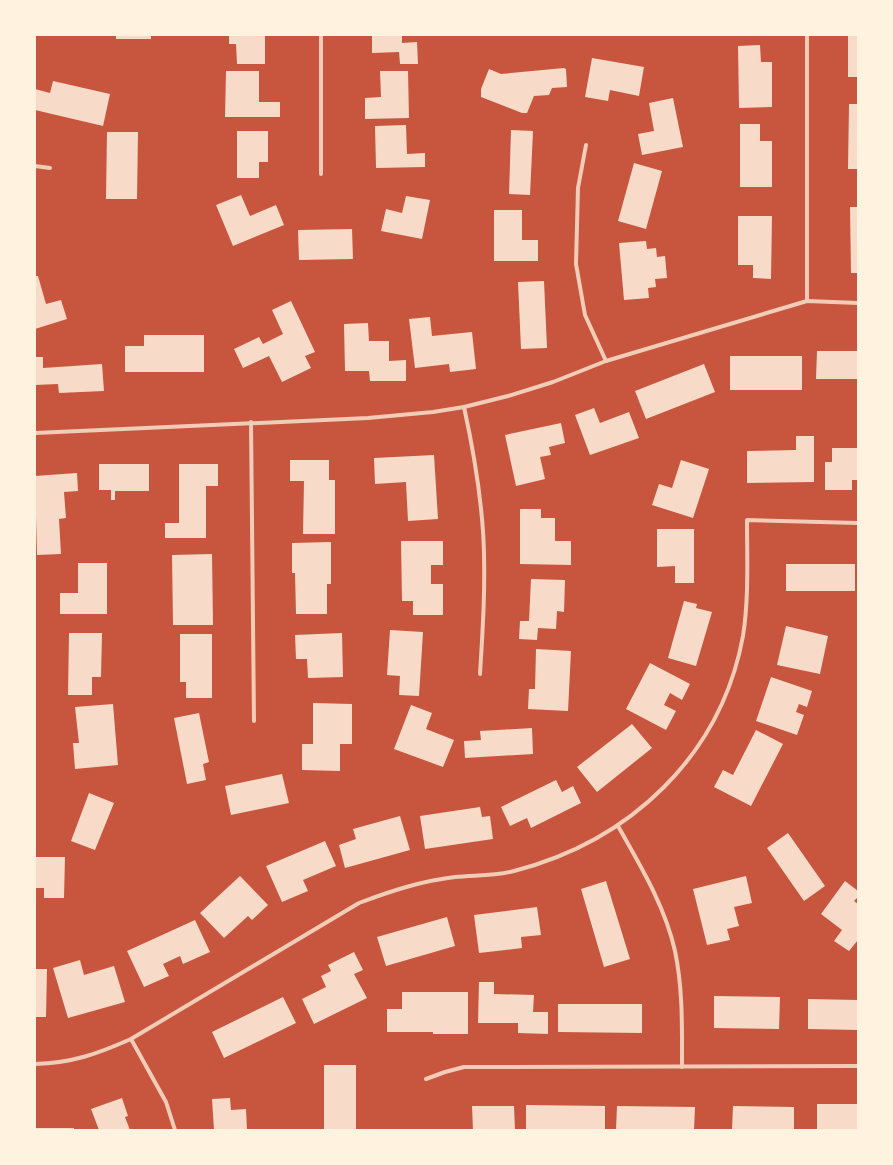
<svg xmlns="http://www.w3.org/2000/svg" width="893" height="1165" viewBox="0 0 893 1165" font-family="Commissioner,sans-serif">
<rect width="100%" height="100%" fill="#c8553d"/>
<!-- building -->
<g fill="#f7dbc8">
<rect x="116" y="35" width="35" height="4"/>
<polygon points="229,35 265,35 265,64 237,64 236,44 229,44"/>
<polygon points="372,35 402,35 402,43 417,42 418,64 400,64 399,52 372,53"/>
<rect x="848" y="35" width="10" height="42"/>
<polygon points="760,45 761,62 772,62 772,107 739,108 738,46"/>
<polygon points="592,58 644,67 639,96 610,90 608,101 585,97"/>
<polygon points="489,69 501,74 564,68 566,69 567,87 552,88 549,95 534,96 527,113 522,113 481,97 481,89"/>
<polygon points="226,71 259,71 259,102 280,102 280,117 225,117"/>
<polygon points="380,71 408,71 409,118 365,119 365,98 381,97"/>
<polygon points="53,81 110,94 103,126 35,110 35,89 50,93"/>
<polygon points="673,98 683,147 642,155 638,134 654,131 649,103"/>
<polygon points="849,104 858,104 858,169 848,169"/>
<polygon points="740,124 760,124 760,141 772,141 772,187 740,187"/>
<polygon points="406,125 407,154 425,153 425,167 376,168 375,126"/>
<polygon points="511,130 533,131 530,195 509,194"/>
<polygon points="237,131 268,131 268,162 259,162 259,178 237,178"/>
<polygon points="107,132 138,132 137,199 106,199"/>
<polygon points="634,163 662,171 646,229 618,221"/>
<polygon points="241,195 250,216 276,205 284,225 233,246 216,205"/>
<polygon points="406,196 430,200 422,239 381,231 386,209 402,213"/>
<polygon points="850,207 858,207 858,273 851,273"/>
<polygon points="494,210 522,210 522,240 538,240 538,261 494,261"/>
<polygon points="738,216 772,216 771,279 753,278 753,265 738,265"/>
<polygon points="352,229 353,259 299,260 298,230"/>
<polygon points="646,241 647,249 656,248 657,257 665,256 667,278 655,279 656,287 648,288 649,298 624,300 619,243"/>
<polygon points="35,276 38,276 46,304 61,300 67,319 35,329"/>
<polygon points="544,281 547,348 521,349 518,282"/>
<polygon points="291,301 315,352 305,356 311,368 282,382 269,356 243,368 234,349 259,337 263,344 283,334 272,310"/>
<polygon points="430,317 432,336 472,332 476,369 450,372 449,364 415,368 409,319"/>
<polygon points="368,323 369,341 389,341 389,361 406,360 406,381 370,381 369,371 345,371 344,324"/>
<polygon points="144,335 204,335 204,372 125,372 125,346 144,346"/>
<polygon points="817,351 858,351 858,379 816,379"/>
<rect x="730" y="356" width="72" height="34"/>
<polygon points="35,357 43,357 43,368 102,364 104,391 59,393 58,384 35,385"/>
<polygon points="704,364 715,392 646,419 635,391"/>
<polygon points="594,408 600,423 629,412 639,438 590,455 575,415"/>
<polygon points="561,423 565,443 549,447 551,455 540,457 545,479 516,486 505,435"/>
<polygon points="796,436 814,436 814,482 747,483 747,451 796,450"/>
<polygon points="832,448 858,448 858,480 852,480 852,490 825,490 825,462 832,462"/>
<polygon points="434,455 438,519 408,521 406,482 375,484 374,458"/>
<polygon points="290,460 329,460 329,480 335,480 335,534 303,534 304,481 290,481"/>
<polygon points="681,460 709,469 693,518 652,505 659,484 672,488"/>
<polygon points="99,464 149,464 149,491 115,491 115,500 111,500 111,490 99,490"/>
<polygon points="179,464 218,464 218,486 206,486 206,538 165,538 165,523 179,523"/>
<polygon points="77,473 78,491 64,492 66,518 59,519 61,554 37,555 35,476"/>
<polygon points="520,509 541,509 541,518 555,518 555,541 571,541 571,565 520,564"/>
<polygon points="657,529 694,529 694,583 675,583 675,566 657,567"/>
<polygon points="401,541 443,541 443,565 431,565 431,584 443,584 443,615 413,615 413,601 402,601"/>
<polygon points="331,542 331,584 327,584 327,614 296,614 295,573 292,573 292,543"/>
<polygon points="212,554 213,625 173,625 172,555"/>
<polygon points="78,563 107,563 107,614 60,614 60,593 78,593"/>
<rect x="786" y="564" width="69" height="27"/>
<polygon points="531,579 565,580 564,612 557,611 556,629 538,628 537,640 519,639 520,621 529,621"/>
<polygon points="684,601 697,604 696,608 712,612 696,666 668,658"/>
<polygon points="786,626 828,636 820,674 777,665"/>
<polygon points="390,630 423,632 419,696 399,695 400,676 387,675"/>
<polygon points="69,633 102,633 101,677 92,677 92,695 68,695"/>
<polygon points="342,633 343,677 308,678 307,659 296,659 295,635"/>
<polygon points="180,634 212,634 212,698 186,698 186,682 180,682"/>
<polygon points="536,649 571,651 568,711 528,709 529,689 535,689"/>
<polygon points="650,663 690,684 682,700 670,693 664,705 676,711 666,730 626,709"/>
<polygon points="771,677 812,691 807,707 799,704 796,712 804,715 797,735 756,721"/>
<polygon points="313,703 352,704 352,744 340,744 340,771 302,770 302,744 313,744"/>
<polygon points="113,704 118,765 75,769 73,743 79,743 75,707"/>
<polygon points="411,705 432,713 426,729 454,740 443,767 394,749"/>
<polygon points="199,713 209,762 203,764 206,780 187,784 174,718"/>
<polygon points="632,724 652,748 597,792 577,767"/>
<polygon points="532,728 533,754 465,758 464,741 481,740 480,731"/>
<polygon points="756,730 783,744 751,806 714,787 723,770 733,775"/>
<polygon points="282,774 289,803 231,815 225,786"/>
<polygon points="556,780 562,792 573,786 581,803 531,828 527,818 510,826 501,807"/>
<polygon points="89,793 114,803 95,850 71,841"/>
<polygon points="480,807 482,817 490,816 493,839 425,849 420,816"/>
<polygon points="400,816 410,850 345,868 339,845 356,839 353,829"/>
<polygon points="788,833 825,886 804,901 767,848"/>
<polygon points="325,841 336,866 303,880 308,891 282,902 266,866"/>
<polygon points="35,857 65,857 64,898 44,898 44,888 35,888"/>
<polygon points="240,876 268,905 252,920 248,916 224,938 200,913"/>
<polygon points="746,876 752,903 734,907 739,926 727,929 730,940 707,945 693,889"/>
<polygon points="606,881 630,959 604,967 581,889"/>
<polygon points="845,881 858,891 858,897 854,901 858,904 858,940 849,951 834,941 842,930 821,914"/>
<polygon points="537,907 541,935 521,937 522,948 479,953 474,915"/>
<polygon points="447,917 455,946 386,966 377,937"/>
<polygon points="195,920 210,952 183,964 180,956 163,964 169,976 144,987 127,951"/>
<polygon points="354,952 363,970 354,974 367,998 314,1024 302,999 326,987 321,976 331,971 328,965"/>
<polygon points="80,960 84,975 114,966 125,1002 68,1018 53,968"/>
<polygon points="35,969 47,969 46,1017 35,1017"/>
<polygon points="479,982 494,982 494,994 534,995 533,1012 548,1012 548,1034 518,1033 518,1023 478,1023"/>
<polygon points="402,992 468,992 468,1034 433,1034 433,1032 387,1032 387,1009 402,1009"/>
<polygon points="714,996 780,997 779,1029 714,1028"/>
<polygon points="283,997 296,1023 224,1058 212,1032"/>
<polygon points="808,999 858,1000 858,1030 808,1029"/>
<polygon points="558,1004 642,1004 642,1033 558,1032"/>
<rect x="324" y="1065" width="32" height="65"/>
<polygon points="122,1098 128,1116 125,1117 130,1130 99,1130 91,1109"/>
<polygon points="230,1098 231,1110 246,1109 247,1130 214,1130 212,1099"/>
<rect x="817" y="1104" width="41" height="26"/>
<polygon points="526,1105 605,1106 605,1130 526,1130"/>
<polygon points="472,1106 514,1106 515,1130 473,1130"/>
<polygon points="617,1106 695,1107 694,1130 616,1130"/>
<polygon points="733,1106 794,1107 794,1130 732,1130"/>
<rect x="35" y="1128" width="39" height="2"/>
</g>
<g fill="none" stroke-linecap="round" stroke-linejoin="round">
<!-- minor -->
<g stroke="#f1ccb7" stroke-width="4">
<polyline points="586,145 578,188 576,264 585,315 606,361"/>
<polyline points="35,166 50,168"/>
<polyline points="321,174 321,35"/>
<polyline points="807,301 807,35"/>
<path d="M464,407C473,448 480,489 483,531C486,578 483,627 480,674"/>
<polyline points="251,422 254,721"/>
<polyline points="35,433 368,418 433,412 464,407 508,396 553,382 606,361 807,301 858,303"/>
<path d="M618,826C640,865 665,906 675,951C683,989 682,1028 682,1067"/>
<polyline points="131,1039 166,1102 175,1130"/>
<path d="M35,1064C72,1063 97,1054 131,1039L359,903C391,891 421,881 455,877C475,875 495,876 514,871C630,841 721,756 743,636C749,598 747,558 747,520L858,523"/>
<polyline points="426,1079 445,1072 464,1067 858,1066"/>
</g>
</g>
<!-- border -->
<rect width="893" height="1165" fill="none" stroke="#fff3e0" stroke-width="72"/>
</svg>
